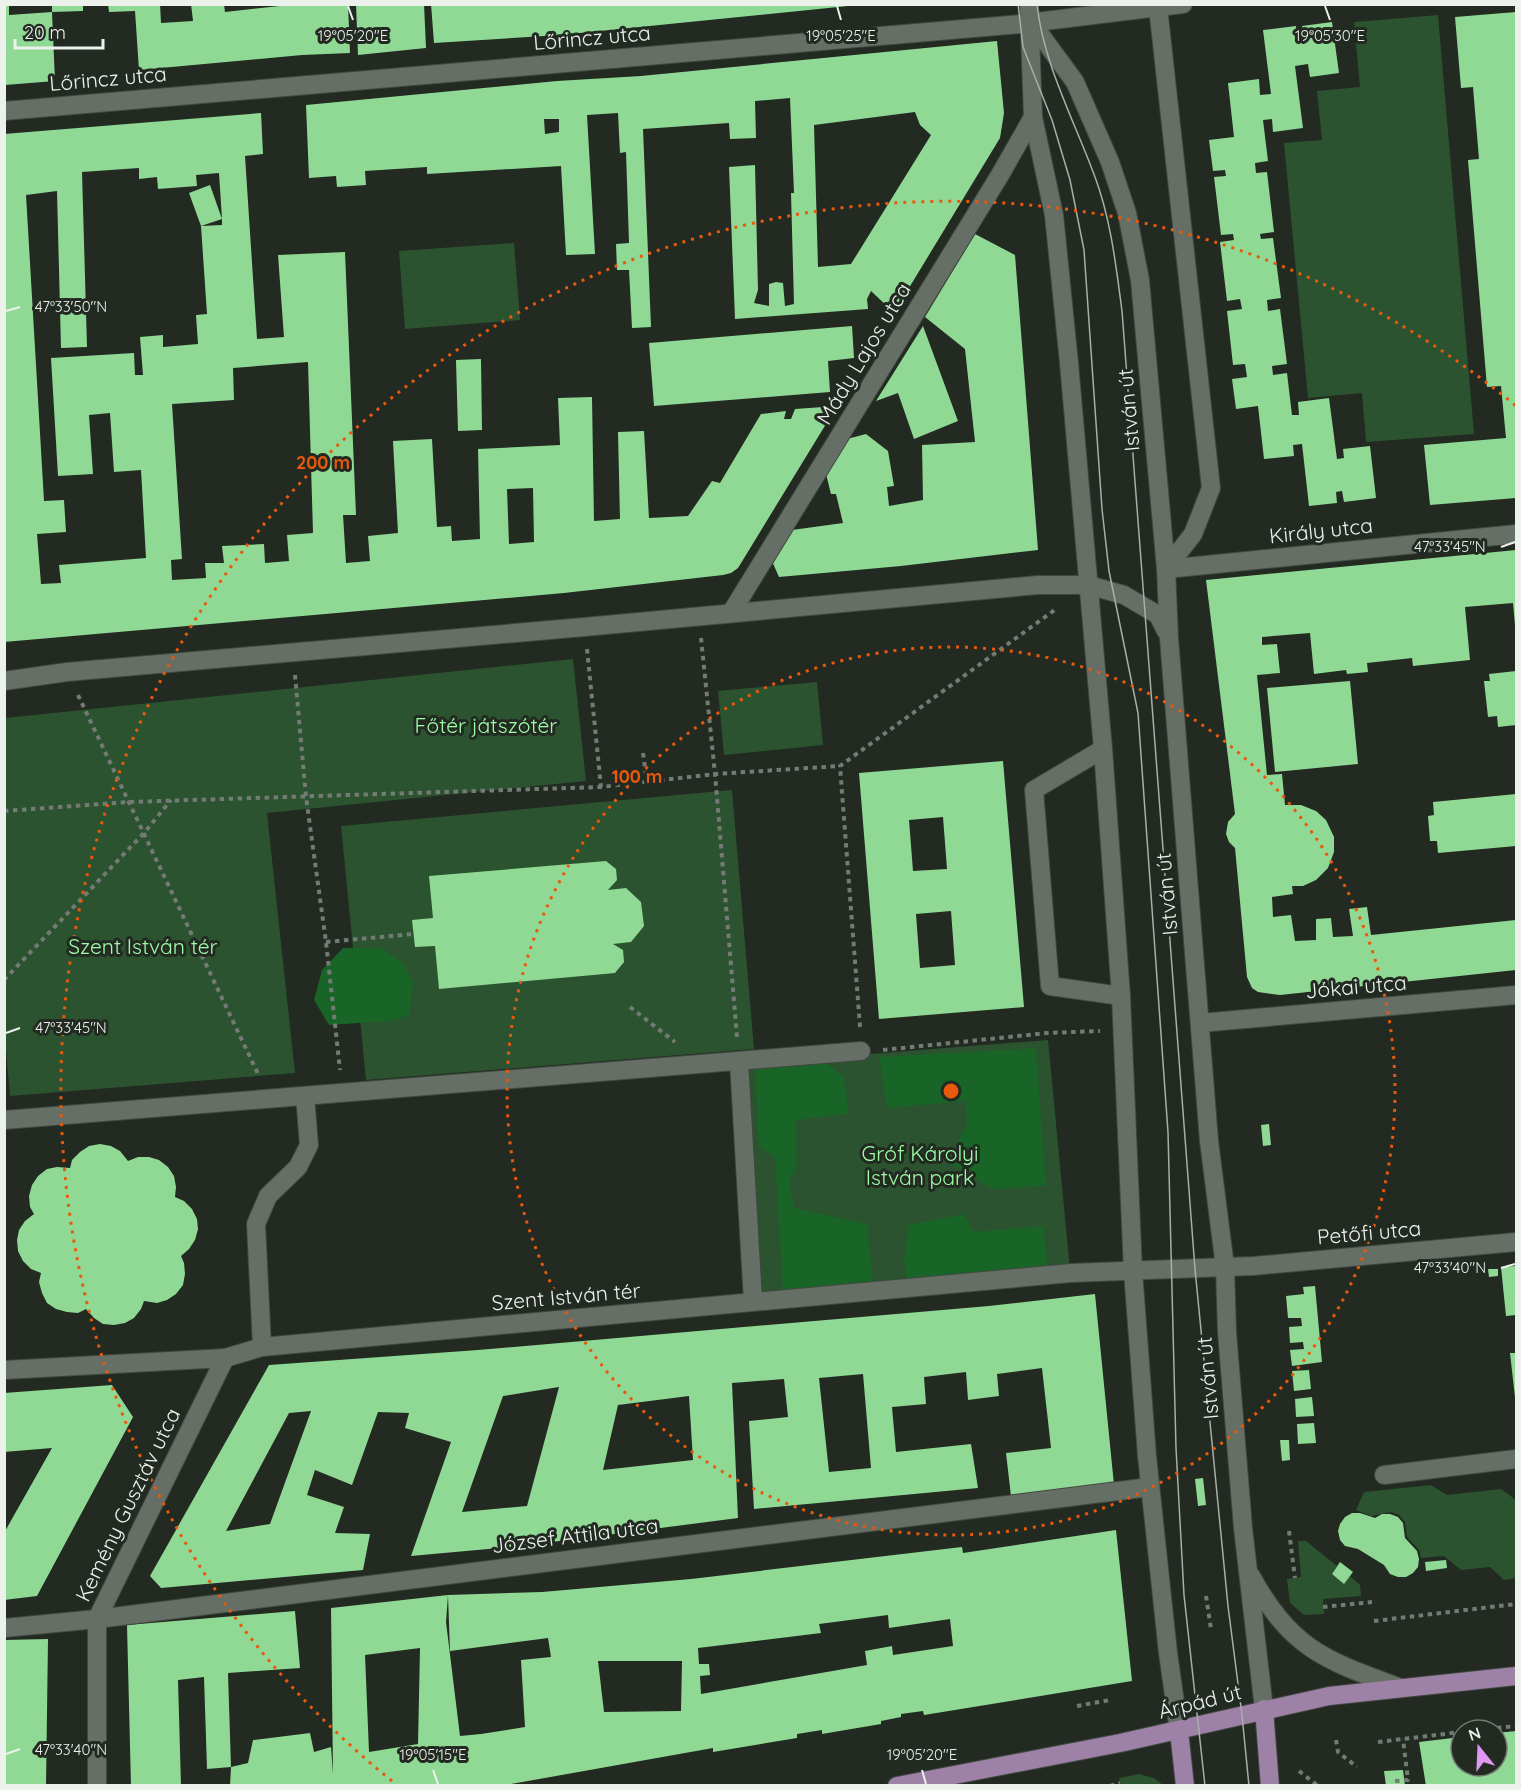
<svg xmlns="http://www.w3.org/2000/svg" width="1521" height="1790" viewBox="0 0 1521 1790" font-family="Quicksand,sans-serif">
<rect width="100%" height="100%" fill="#222a22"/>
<!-- green -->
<g fill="#2b532f">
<polygon points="1438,15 1474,434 1366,442 1362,393 1308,398 1284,143 1322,140 1317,91 1360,87 1354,22"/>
<polygon points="514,243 520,320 405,329 399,251"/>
<polygon points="573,659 586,781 267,813 295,1073 10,1096 4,1027 5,718"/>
<polygon points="817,682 823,745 724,755 718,691"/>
<polygon points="732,790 754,1049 366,1080 341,826"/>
<polygon points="1048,1040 1070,1270 759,1294 743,1064"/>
<polygon points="1431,1485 1447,1495 1501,1489 1516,1500 1516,1578 1504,1580 1490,1567 1461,1570 1444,1556 1421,1558 1419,1550 1407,1537 1405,1522 1399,1515 1391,1512 1371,1516 1356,1510 1364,1492"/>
<polygon points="1298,1541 1306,1541 1337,1566 1332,1574 1344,1583 1350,1576 1360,1585 1361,1596 1323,1599 1324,1614 1304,1615 1290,1603 1287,1579 1301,1577"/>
<polygon points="1139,1774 1154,1778 1163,1785 1121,1785 1119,1778"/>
</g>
<!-- forest -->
<g fill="#196427">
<polygon points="343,948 382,948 404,964 413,983 409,1015 390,1021 329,1025 314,1000 322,970"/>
<polygon points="1036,1048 1046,1186 992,1189 948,1162 967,1124 966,1101 887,1108 879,1057"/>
<polygon points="825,1062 843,1076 849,1114 796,1120 797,1165 789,1182 794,1208 867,1224 873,1282 783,1291 775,1157 759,1147 755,1065"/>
<polygon points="963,1214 974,1232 1043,1226 1048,1267 907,1281 904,1258 909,1225"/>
</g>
<!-- building -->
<g fill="#90d995" fill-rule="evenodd">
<polygon points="5,4 9,4 9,15 52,12 55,81 5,85"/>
<polygon points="52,4 83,4 83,11 52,12"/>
<polygon points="108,4 160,4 161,23 193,21 191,4 224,4 225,12 298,4 348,4 350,53 302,55 139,70 135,11 109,12"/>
<polygon points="356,4 424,4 426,48 358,55"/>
<polygon points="431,4 848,4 848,6 560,35 434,43"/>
<polygon points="1516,12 1516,498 1430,505 1424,445 1506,438 1501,386 1487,387 1468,160 1479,159 1473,87 1461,88 1455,17"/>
<polygon points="1332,22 1339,73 1310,77 1308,64 1295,66 1303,128 1273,132 1272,119 1263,120 1268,161 1255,163 1256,173 1267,172 1274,232 1260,234 1261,239 1273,238 1281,298 1267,300 1268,311 1280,309 1287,364 1272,366 1273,375 1287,373 1292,415 1299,415 1298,402 1329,398 1337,459 1344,458 1343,449 1370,446 1376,498 1344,502 1342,491 1336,492 1337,503 1309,506 1302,444 1293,445 1294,456 1264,459 1258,406 1236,409 1232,379 1247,377 1245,364 1233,365 1227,311 1242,309 1240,299 1227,301 1220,242 1234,240 1233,234 1221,235 1214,177 1226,176 1225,170 1213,171 1209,140 1234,137 1228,83 1259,79 1260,95 1271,94 1263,30 1296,26 1297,40 1304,39 1302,26"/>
<path d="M997,41L1004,113L1000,138L898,306L888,307L871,291L867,299L868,309L735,319L729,167L755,165L758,290L754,303L769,306V284L776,282L783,283L785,306L794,304L791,193H794L790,98L755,101L756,138L730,139L729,123L643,129L651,327L632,328L629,270H617L616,244L629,243L626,152L620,153L618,113L587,115L595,254L566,255L561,166L427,174V167L365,171L366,185L337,187L336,176L309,178L306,105L557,81L641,76ZM915,112L920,125L931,135L851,264L818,267L814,125ZM544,119H559V132L545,134Z"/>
<path d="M261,113L263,154L245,156L257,339L284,337L278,255L345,252L356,515H343L346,563L370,561L368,536L398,533L393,441L432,439L437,527L451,526L452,541L480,539L478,449L560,445L558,398L592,397L594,521L620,519L618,432L644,431L649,518L688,516L712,481L720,483L761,414L786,411L784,419H791L795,409L837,406L738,568L731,573L723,575L564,593L4,642V134ZM139,168V179L157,177L158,189L197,186L196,175L219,173L222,219L210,185L189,193L201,226L222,219V225L201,226L207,314L196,315L198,344L163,347V335L140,337L143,375H135L134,353L51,358L58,476L93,474L89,415L110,413L114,472L141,470L146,558L59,565L61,583L41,584L37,534L66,532L64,500L44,501L26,195L57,191L61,348L87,347L82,172ZM308,362L313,533L287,535L289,561L265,563L264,544L222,546L224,563H205L206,578L172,580L171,560L182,559L172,404L234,400L233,368ZM533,488L534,542L509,544L507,489Z"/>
<polygon points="975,234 1015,255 1038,550 901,566 779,577 771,559 792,530 843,523 836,494 831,494 826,474 847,439 866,434 888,451 894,486 887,487 889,506 923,500 922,445 975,442 965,349 925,317"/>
<polygon points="852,326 854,358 828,361 830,392 654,406 649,343"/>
<polygon points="923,326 958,421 914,439 898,393 876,401"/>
<polygon points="481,359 482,430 458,431 456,360"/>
<polygon points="1516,550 1516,625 1515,625 1513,603 1465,607 1470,660 1413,666 1412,658 1367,663 1368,672 1347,674 1346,670 1314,674 1310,633 1262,637 1262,645 1277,644 1280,673 1257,675 1267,775 1282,774 1285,805 1301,805 1316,811 1326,820 1334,837 1334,852 1328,868 1316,880 1303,886 1292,886 1293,894 1272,897 1273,917 1291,915 1295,941 1316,940 1316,919 1331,918 1333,937 1353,936 1349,909 1367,907 1371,935 1516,920 1516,970 1280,995 1258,992 1252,988 1247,977 1235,848 1229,842 1226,834 1228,822 1235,814 1206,580"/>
<polygon points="1516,671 1516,725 1498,727 1497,716 1488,717 1484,681 1490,681 1489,674"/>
<polygon points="1350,681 1358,764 1275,772 1267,688"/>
<path d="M1003,761L1024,1007L879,1019L859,773ZM943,817L947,869L913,871L909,820ZM951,911L955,965L920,968L916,914Z"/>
<polygon points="1516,794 1516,846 1438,853 1437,841 1430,841 1428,816 1434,815 1433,802"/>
<polygon points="606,861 616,869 617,880 608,890 626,888 641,902 644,926 631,942 613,944 623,950 624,962 615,973 439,989 435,946 415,947 412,920 433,918 429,876"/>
<polygon points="1269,1124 1271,1145 1263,1146 1261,1125"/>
<polygon points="100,1144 111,1146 120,1151 128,1161 138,1157 149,1157 159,1160 168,1167 174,1176 176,1187 175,1197 184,1201 192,1209 197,1219 198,1229 195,1240 189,1249 181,1256 184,1263 185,1274 183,1285 176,1294 167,1300 157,1303 144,1301 141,1309 134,1318 125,1323 114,1325 103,1324 94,1318 86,1309 78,1313 67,1312 56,1309 47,1303 42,1293 39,1282 41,1273 31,1269 23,1261 18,1251 17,1240 19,1230 25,1221 34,1214 30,1207 29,1196 32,1185 38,1176 47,1169 57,1167 70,1168 72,1160 80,1152 89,1146"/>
<polygon points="1516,1266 1516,1315 1506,1316 1501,1267"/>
<polygon points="1488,1269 1498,1269 1498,1276 1489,1277"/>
<polygon points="1315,1286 1322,1362 1292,1366 1290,1350 1304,1349 1303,1342 1290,1343 1289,1327 1302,1326 1301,1318 1288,1318 1286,1296 1304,1294 1303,1287"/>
<path d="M1095,1294L1114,1485L1011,1496L1006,1453L1051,1448L1042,1368L997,1374L999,1396L968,1400L966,1372L924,1377L926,1404L892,1407L896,1452L971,1444L978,1488L754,1509L749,1421L788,1417L784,1379L732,1383L738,1518L521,1546L411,1556L451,1442L405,1428L409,1413L378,1412L352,1485L315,1470L307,1495L344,1507L335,1533L370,1534L363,1570L161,1588L150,1576L269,1365L478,1350L989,1306ZM863,1374L871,1468L829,1472L819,1378ZM559,1387L527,1506L462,1512L503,1396ZM689,1396L693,1460L603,1470L618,1405ZM311,1411L270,1524L226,1531L289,1413Z"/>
<polygon points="1510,1353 1516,1353 1516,1397 1515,1397"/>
<polygon points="1309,1370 1311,1389 1294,1391 1292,1371"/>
<polygon points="112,1385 133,1417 37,1596 4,1600 4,1533 52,1448 4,1452 4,1393"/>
<polygon points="1312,1397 1314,1416 1296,1417 1295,1399"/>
<polygon points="1314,1423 1316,1443 1298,1444 1297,1424"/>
<polygon points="1280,1440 1289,1440 1290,1460 1282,1461"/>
<polygon points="1203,1478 1206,1505 1198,1506 1195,1479"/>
<polygon points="1352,1513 1360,1513 1375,1518 1382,1514 1390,1514 1398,1517 1403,1523 1405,1538 1417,1551 1419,1559 1418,1567 1413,1573 1406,1577 1398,1577 1390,1574 1384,1565 1358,1549 1345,1546 1340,1540 1338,1531 1340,1524 1345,1517"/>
<path d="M1116,1530L1132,1681L924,1715L923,1711L901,1714V1717L881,1721V1724L822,1734V1730L797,1734V1738L713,1752V1748L500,1786H230L231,1767L248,1763L253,1740L310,1733L314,1752L331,1747L333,1774L331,1608L448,1595L446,1622L460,1736L481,1734L525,1727L521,1660L551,1657L548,1638L450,1651L448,1595L542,1592L691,1579L962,1547L963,1553ZM888,1615L889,1628L950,1619L953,1646L893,1655L892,1646L865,1651L867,1665L701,1694L700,1676L710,1675L709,1664H699L698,1648L821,1633L819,1624ZM420,1648L418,1744L369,1752L365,1655ZM598,1661H682L681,1711L604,1712Z"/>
<polygon points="1446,1560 1447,1568 1426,1571 1425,1562"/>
<polygon points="1340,1562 1353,1572 1344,1584 1332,1574"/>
<polygon points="295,1611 300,1668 228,1673 231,1767 207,1769 204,1677 178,1680 181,1786 131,1786 127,1625"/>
<polygon points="48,1639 46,1786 4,1786 4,1640"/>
<polygon points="1516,1731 1516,1786 1426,1786 1419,1742 1461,1737 1461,1766 1497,1766 1497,1733"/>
<polygon points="1403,1770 1405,1786 1386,1786 1384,1771"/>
</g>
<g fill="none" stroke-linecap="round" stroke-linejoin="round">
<defs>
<g id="minor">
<polyline points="1029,4 1033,117 1054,215 1069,363 1103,749 1121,996 1133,1271 1147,1456 1168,1653 1179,1731"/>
<polyline points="1158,7 1211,488 1193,534 1166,569"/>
<polyline points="1031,22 1075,82 1110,162 1127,213 1140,280 1166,569 1169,638 1209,1141 1225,1267 1227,1332 1243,1528 1264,1709"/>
<polyline points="4,111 1020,24 1183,4"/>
<polyline points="1166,569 1516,534"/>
<polyline points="731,613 1000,175 1033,117"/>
<polyline points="4,681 67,672 584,627 1038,585 1088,585 1124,595 1158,615 1166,631"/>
<polyline points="1103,749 1034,790 1050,986 1121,996"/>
<polyline points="1200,1023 1516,995"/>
<polyline points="739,1062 753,1301"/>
<polyline points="4,1120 861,1051"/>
<polyline points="262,1347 256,1224 268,1196 298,1167 309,1145 305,1096"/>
<polyline points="4,1370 225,1358 262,1347 1071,1273 1253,1266 1516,1242"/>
<polyline points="1384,1475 1516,1459"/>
<path d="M1251,1576C1292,1650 1325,1660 1401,1688"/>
<polyline points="4,1628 97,1619 1150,1487"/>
<polyline points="97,1786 97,1619 225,1358"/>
</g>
<g id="major">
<polyline points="1264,1709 1270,1786"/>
<polyline points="1179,1731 1185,1786"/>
<polyline points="897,1786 1120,1743 1329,1696 1516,1676"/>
</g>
</defs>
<!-- minor casing -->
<use href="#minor" stroke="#414841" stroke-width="20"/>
<!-- major casing -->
<use href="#major" stroke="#414841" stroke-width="20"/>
<!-- path -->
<g stroke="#747a74" stroke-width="4" stroke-dasharray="4.5 4.5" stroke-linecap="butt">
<polyline points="701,638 715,774 737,1037"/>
<polyline points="587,649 601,787"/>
<polyline points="295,675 306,797 326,942 340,1070"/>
<polyline points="78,695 259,1076"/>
<polyline points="643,753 647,782"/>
<polyline points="4,811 129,802 601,787 715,774 840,766"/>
<polyline points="326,942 413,934"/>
<polyline points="4,980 144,833 171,800"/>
<polyline points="630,1007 675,1042"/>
<polyline points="860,1027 840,766 1056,609"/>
<polyline points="883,1050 1047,1033 1100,1031"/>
<polyline points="1289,1531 1295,1578"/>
<polyline points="1206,1596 1211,1629"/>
<polyline points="1323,1607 1372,1602"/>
<polyline points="1374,1621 1516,1604"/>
<polyline points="1077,1706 1110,1700"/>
<polyline points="1479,1730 1516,1726"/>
<polyline points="1336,1740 1338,1752 1357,1767"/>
<polyline points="1378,1742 1461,1732"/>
<polyline points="1299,1771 1318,1786"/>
<polyline points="1395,1781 1408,1780 1403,1739"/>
<polyline points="1110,1786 1120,1783"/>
</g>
<!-- minor -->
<use href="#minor" stroke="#666f66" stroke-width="18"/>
<!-- major -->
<use href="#major" stroke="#9e81a6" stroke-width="18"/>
<!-- tram -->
<g stroke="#a9afa9" stroke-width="1.5">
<polyline points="1018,4 1023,47 1052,120 1070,180 1084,250 1102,509 1109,571 1138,713 1168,1132 1176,1448 1184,1595 1205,1786"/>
<path d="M1037,4C1043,63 1075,122 1095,177C1111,220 1116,266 1122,311L1195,1269L1228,1606L1242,1715L1249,1786"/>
</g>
</g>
<!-- ticks -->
<path fill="none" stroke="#ecf1ec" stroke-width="2" d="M348,6L353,20M837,6L841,20M1325,6L1330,20M6,311L20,307M1501,547L1515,542M6,1033L20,1028M1501,1268L1515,1264M6,1754L20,1749M433,1770L438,1784M922,1770L926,1784"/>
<!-- distance rings -->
<g fill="none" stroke="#e8590c" stroke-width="3" stroke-dasharray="3 6">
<circle cx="951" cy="1091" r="444"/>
<path d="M392 1781A888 888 0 1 1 1516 406"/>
</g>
<g text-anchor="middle" stroke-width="6" stroke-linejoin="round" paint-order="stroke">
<!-- street labels -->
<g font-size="21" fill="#ecf1ec" stroke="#222a22">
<text transform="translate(592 38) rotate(-5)" y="7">Lőrincz utca</text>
<text transform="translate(108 79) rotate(-5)" y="7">Lőrincz utca</text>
<text transform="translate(864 354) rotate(-59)" y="7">Mády Lajos utca</text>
<text transform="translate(1129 410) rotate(-95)" y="7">István út</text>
<text transform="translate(1321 531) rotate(-6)" y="7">Király utca</text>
<text transform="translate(1167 894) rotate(-95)" y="7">István út</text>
<text transform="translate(1356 987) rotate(-5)" y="7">Jókai utca</text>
<text transform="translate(1369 1233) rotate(-5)" y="7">Petőfi utca</text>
<text transform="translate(566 1297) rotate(-5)" y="7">Szent István tér</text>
<text transform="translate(1208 1378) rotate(-95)" y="7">István út</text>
<text transform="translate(128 1505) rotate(-64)" y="7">Kemény Gusztáv utca</text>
<text transform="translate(575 1536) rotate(-7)" y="7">József Attila utca</text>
<text transform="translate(1200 1702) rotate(-14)" y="7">Árpád út</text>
</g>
<!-- park labels -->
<g font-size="21" fill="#9dfda5" stroke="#222a22">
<text x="486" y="733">Főtér játszótér</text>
<text x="143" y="954">Szent István tér</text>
<text x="920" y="1161">Gróf Károlyi<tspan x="920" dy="24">István park</tspan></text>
</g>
</g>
<g font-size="15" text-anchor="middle" fill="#ecf1ec" stroke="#222a22" stroke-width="6" stroke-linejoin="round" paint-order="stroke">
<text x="353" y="41">19°05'20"E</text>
<text x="841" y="41">19°05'25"E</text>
<text x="1330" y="41">19°05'30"E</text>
<text x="71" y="312">47°33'50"N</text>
<text x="1450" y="552">47°33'45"N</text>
<text x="71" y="1033">47°33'45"N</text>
<text x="1450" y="1273">47°33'40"N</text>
<text x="71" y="1755">47°33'40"N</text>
<text x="433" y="1760">19°05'15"E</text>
<text x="922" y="1760">19°05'20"E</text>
</g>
<circle cx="951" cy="1091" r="9" fill="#e8590c" stroke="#222a22" stroke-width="3"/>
<g font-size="18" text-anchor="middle" font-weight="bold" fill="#e8590c" stroke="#222a22" stroke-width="6" stroke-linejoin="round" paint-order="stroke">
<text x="323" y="469">200 m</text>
<text x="637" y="783">100 m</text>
</g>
<!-- border -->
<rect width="1521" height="1790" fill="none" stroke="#ecf1ec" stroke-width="12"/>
<!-- north arrow -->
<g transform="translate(1479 1748) rotate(342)"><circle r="28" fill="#222a22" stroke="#737a73" stroke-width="1.5"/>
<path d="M0-4.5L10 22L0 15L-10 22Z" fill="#df98f1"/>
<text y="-9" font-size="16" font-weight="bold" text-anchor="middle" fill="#ecf1ec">N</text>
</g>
<!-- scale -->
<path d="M15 39v9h88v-9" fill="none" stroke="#ecf1ec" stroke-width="3"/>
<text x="24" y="39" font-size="18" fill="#ecf1ec" stroke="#222a22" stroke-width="4.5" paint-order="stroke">20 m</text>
</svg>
